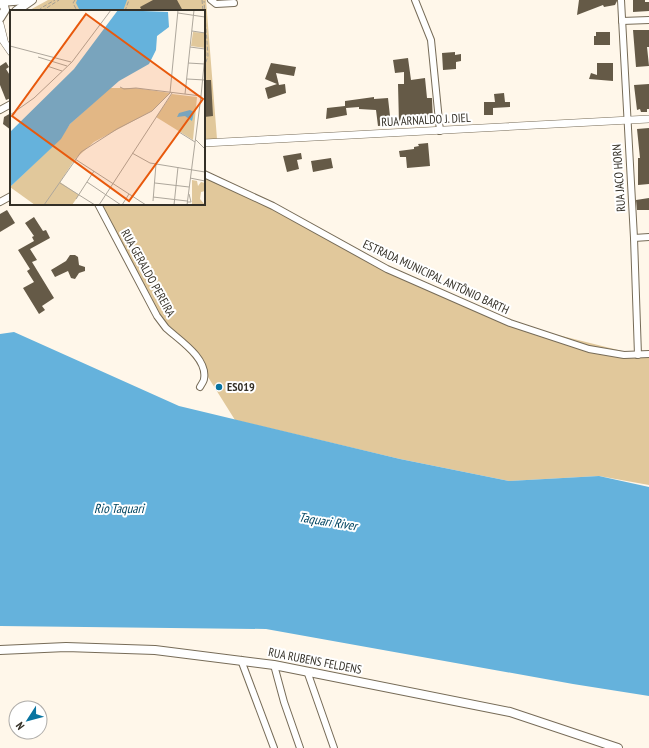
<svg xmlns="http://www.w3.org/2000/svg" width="649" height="748" viewBox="0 0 649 748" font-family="'PT Sans Narrow',sans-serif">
<rect width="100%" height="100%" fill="#fff7ea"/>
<!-- green -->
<g fill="#e1c89b">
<polygon points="48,0 206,0 217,139 204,139 204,11 28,11"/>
<polygon points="204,174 273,206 387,269 510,323 638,355 649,354 649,485 599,476 509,481 400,459 235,420 203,369 166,328 98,204 204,204"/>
</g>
<!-- water -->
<g fill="#65b2dc">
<polygon points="77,0 127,0 123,11 80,11 76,3"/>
<polygon points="14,332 179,406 400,459 509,481 599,476 649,487 649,696 573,684 266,629 0,626 0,334"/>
</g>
<!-- building -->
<g fill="#655a47">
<polygon points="153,0 177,0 183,11 142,11 140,7"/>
<polygon points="579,0 617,0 617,1 615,5 604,7 603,5 577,15"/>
<polygon points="633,0 645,0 645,2 649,2 649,11 633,12"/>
<polygon points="633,30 649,30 649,47 647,47 649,66 636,67"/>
<polygon points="596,32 610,32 610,45 594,45 594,36 596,36"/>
<polygon points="455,52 455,55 461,54 461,61 456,62 456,69 443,70 442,53"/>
<polygon points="408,58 411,80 425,78 427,98 432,98 433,123 400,126 399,124 398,84 404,84 404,72 395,73 393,60"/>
<polygon points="6,62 9,67 6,69 11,77 11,98 6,100 0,85 0,66"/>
<polygon points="271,63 296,67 294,76 276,73 279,85 285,84 286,93 268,99 265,88 277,84 265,79"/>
<polygon points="597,63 613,63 613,81 589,79 591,73 597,75"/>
<polygon points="204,80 211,80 213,116 204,117 204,100 206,100"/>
<polygon points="649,84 649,109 647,109 647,112 641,112 640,109 637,110 634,85"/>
<polygon points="504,93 505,102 510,102 510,107 493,108 493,115 484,115 484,102 495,102 494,94"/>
<polygon points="374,97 374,99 388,98 391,125 378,126 376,110 359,109 359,107 346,108 347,115 326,119 327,108 345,106 345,101"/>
<polygon points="11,113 11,130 3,124 4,117"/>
<polygon points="649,128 649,184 638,185 638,158 640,158 637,129"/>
<polygon points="428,143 430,166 407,168 406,157 400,157 399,151 414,149 414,147 419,146 418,144"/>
<polygon points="301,153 302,159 297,160 299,169 287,172 283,156"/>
<polygon points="331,158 333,168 313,172 311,161"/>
<polygon points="649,198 649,210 637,210 636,200"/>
<polygon points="7,210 15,223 0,232 0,214"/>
<polygon points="34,217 43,231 46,230 50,238 30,249 37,260 32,262 54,298 42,306 45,310 39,314 23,288 34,282 27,271 30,269 18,250 34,241 32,237 34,236 25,223"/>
<polygon points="70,255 75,255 78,257 79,265 85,267 85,271 79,273 75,279 71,278 68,271 55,277 51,270 66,261"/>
</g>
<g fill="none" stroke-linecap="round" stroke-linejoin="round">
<defs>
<g id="minor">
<polyline points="211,0 216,4 234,3"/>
<polyline points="415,0 431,40 440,131"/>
<polyline points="621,0 634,238 638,355"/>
<polyline points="622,21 649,20"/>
<polyline points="0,110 11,104"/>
<polyline points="204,174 273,206 387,269 510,323 589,349 624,355 649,354"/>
<polyline points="0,202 11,196"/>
<path d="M98,204L157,316C160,320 163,324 166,328C179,340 208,358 204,379C204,381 201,385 200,387"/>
<polyline points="634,238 649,237"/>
<polyline points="241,660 274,748"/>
<polyline points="274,665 284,702 300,748"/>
<polyline points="307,671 334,748"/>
</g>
<g id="tertiary">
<polyline points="0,24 4,40"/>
<polyline points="0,36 11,52"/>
<polyline points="204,143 649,119"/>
</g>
<g id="secondary">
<polyline points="0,2 27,0"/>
<polyline points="0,2 4,6 5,10 0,18"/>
<polyline points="16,11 32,0"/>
<polyline points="0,650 66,647 155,650 274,665 510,712 618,748"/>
</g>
</defs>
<!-- minor casing -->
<use href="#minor" stroke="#776c58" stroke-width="8"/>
<!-- tertiary casing -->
<use href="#tertiary" stroke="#776c58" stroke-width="8"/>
<!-- secondary casing -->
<use href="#secondary" stroke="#776c58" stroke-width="10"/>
<!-- path -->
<g stroke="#a39d92" stroke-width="1" stroke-dasharray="4 2" stroke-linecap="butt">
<polyline points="75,0 73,3 77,11"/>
<polyline points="202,0 203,11"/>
<polyline points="39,11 41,8 55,0"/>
<polyline points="42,11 59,0"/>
<polyline points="125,11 129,0"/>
<polyline points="204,28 206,56 204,64"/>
<polyline points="204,68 208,56 204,1"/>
</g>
<!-- minor -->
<use href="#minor" stroke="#fff" stroke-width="6"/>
<!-- tertiary -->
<use href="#tertiary" stroke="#fff" stroke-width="7"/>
<!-- secondary -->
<use href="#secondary" stroke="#fff" stroke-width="8"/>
</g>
<!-- markers -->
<circle fill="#0974a0" stroke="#fff" stroke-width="1.5" cx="219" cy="387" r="4"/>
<g text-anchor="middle" stroke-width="4" stroke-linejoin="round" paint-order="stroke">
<!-- street labels -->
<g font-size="12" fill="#343027" stroke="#fff">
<text transform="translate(426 120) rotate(-3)" y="4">RUA ARNALDO J. DIEL</text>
<text transform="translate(619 178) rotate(-94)" y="4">RUA JACO HORN</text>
<text transform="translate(148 273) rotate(61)" y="4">RUA GERALDO PEREIRA</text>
<text transform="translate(436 277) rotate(25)" y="4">ESTRADA MUNICIPAL ANTÔNIO BARTH</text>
<text transform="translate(315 661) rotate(11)" y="4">RUA RUBENS FELDENS</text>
</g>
<!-- poi labels -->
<g font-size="12" font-weight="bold" fill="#343027" stroke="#fff" text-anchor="start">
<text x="227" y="391">ES019</text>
</g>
<!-- water labels -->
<g font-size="13" font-style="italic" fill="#004460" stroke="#fff">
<text x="119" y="513">Rio Taquari</text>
<text transform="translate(328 521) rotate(9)" y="5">Taquari River</text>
</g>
</g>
<!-- overview -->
<g transform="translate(10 10)">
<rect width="195" height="195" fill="#fff7ea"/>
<path d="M183,22L195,23V38L181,36ZM100,78H126L160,83L142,101L84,132L65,149L50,172L69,185L62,195H25L0,177L50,129L60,114ZM162,84L187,87L183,130L146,107ZM182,170L187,171L188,176L191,172L195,173V181L191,182L190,189L195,195H182Z" fill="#e1c89b"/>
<path d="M108,0L158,2L159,17L147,26L146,40L139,54L109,71L76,100L60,114L51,129L0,177V122L64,59ZM180,100L184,102L182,111L175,106L167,107L169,103Z" fill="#65b2dc"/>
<path fill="none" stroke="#aea79c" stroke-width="1" d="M168,3L195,7M182,21L195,23M0,36L61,52M180,37L195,39M28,47L57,56M178,53L195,54M37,56L52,61M177,69L195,70M110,77L114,79L126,78L191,86L195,45M160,83L168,0M175,84L184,0M0,105L24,88L62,52L101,0M166,126L169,122L185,132M185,129L195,139M122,143L140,153L195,162M65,149L136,195M180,168L195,171M77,172L111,195M50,173L85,195M145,173L179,177M143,187L177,191M66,189L84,161M143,191L146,154M177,192H181L179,184M34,195L71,142L107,119L142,101L160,83M89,195L162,83M112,195L119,184M164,195L168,157M177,195L191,86"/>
<path fill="#e8590c" fill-opacity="0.15" stroke="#e8590c" stroke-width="2" d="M76,4L193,89L119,191L2,106Z"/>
<rect width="195" height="195" fill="none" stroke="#343027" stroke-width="2"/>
</g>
<!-- north arrow -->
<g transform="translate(28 720) rotate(234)"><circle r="19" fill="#ffffff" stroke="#aeaca9"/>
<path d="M0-3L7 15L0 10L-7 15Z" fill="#0974a0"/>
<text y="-6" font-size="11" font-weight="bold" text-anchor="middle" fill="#343027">N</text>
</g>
</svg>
